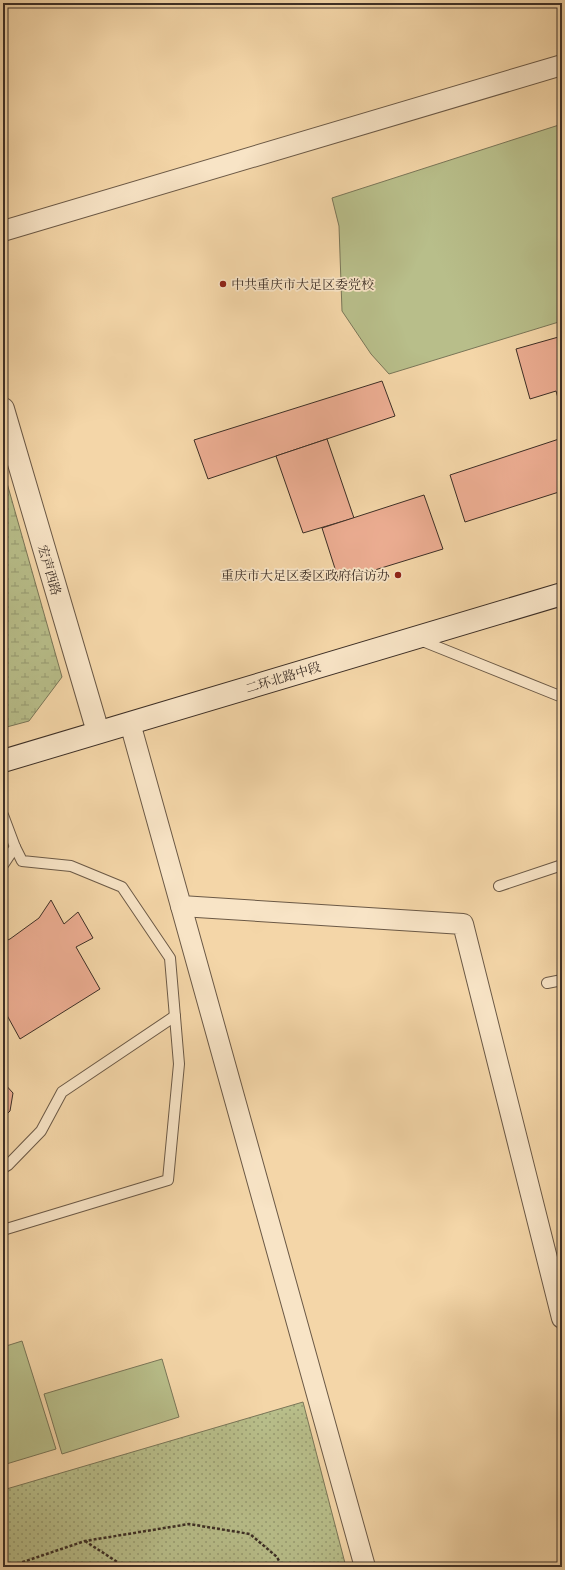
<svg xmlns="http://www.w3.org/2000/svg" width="565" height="1570" viewBox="0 0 565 1570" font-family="'IM FELL Double Pica','Noto Serif SC',serif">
<defs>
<pattern id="grass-dots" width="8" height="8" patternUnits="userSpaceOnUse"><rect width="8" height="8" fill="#b8be8a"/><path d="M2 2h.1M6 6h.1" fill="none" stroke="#979b71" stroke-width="1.8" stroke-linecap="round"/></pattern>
<pattern id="wetland-marsh" width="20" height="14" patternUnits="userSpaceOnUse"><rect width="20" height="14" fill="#b8be8a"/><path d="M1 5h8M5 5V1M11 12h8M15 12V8" fill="none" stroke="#979b71"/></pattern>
</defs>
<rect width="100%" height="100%" fill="#f4d6a8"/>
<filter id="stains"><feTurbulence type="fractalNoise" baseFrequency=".005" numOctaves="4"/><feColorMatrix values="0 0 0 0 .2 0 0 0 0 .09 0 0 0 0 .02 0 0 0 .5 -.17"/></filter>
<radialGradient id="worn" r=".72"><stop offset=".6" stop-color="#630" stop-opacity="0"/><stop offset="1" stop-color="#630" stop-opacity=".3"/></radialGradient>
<!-- grass -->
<polygon fill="url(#grass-dots)" stroke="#7a7658" points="303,1402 346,1567 4,1567 3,1490"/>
<!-- wetland -->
<polygon fill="url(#wetland-marsh)" stroke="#7a7658" points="3,469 62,677 29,721 3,728"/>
<!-- garden -->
<g fill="#b8be8a" stroke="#7a7658">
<polygon points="562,124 562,321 389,374 371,354 342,311 339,226 332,198"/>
<polygon points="22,1341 56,1449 3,1465 3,1347"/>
<polygon points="162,1359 179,1417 62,1454 44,1394"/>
</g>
<!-- building -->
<g fill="#ecad92" stroke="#3d2f26">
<polygon points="562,336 562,412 556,391 530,399 516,349"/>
<polygon points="382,381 395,416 208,479 194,440"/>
<polygon points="562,438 562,491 465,522 450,475"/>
<polygon points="327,439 354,518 303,533 276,456"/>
<polygon points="424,495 443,549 339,581 322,528"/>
<polygon points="51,900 64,924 78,912 93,938 76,947 100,989 20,1039 3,1008 3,942 10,939 39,918"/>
<polygon points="3,1082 13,1093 10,1111 3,1118"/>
</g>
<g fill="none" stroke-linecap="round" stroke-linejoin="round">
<defs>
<g id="service">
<polyline points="420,640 562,697"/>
<polyline points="3,815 15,847 22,861 71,866 122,887 170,958 179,1064 168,1180 3,1230"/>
<polyline points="3,865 15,847"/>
<polyline points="499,886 562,865"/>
<polyline points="547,983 562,980"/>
<polyline points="3,1168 8,1165 41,1131 62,1092 175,1016"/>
</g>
<g id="minor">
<polyline points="3,231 562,65"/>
<polyline points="130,723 181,906 463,924 562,1318"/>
<polyline points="181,906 365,1567"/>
</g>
<polyline id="tertiary" points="3,409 98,732"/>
<polyline id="secondary" points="3,761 562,594"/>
</defs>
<!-- service casing -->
<use href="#service" stroke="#6b5946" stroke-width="12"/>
<!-- minor casing -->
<use href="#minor" stroke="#6b5946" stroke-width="22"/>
<!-- tertiary casing -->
<use href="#tertiary" stroke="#6b5946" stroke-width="24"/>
<!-- secondary casing -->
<use href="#secondary" stroke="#3d2f26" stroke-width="24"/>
<!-- path -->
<g stroke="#3d2f26" stroke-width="2.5" stroke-dasharray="3 2" stroke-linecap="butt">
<polyline points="85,1541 125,1567"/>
<polyline points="8,1567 85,1541 189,1524 250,1534 277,1557 282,1567"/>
</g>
<!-- service -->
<use href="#service" stroke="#f8e4c6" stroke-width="10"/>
<!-- minor -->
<use href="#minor" stroke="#f8e4c6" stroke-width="20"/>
<!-- tertiary -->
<use href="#tertiary" stroke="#f8e4c6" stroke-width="22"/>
<!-- secondary -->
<use href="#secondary" stroke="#f8e4c6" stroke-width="22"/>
</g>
<!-- markers -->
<g fill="#8f2418" stroke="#f8e4c6" stroke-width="1.5">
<circle cx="223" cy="284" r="4"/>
<circle cx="398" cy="575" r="4"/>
</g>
<g text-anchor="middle" stroke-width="3.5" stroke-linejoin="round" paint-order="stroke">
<!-- poi labels -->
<g font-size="13" fill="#3d2f26" stroke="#f8e4c6" text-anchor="start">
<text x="231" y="289">中共重庆市大足区委党校</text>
<text x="390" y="580" text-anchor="end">重庆市大足区委区政府信访办</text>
</g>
<!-- street labels -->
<g font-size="13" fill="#3d2f26" stroke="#f8e4c6">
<text transform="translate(50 570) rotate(74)" y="5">宏声西路</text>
<text transform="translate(283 677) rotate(-17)" y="5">二环北路中段</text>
</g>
</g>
<!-- margin -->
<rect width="565" height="1570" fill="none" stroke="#f4d6a8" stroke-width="16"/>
<rect x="4" y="4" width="557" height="1562" fill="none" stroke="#3d2f26" stroke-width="2"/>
<rect x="8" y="8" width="549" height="1554" fill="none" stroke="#3d2f26"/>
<rect width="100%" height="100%" filter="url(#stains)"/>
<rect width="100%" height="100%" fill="url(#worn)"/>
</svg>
